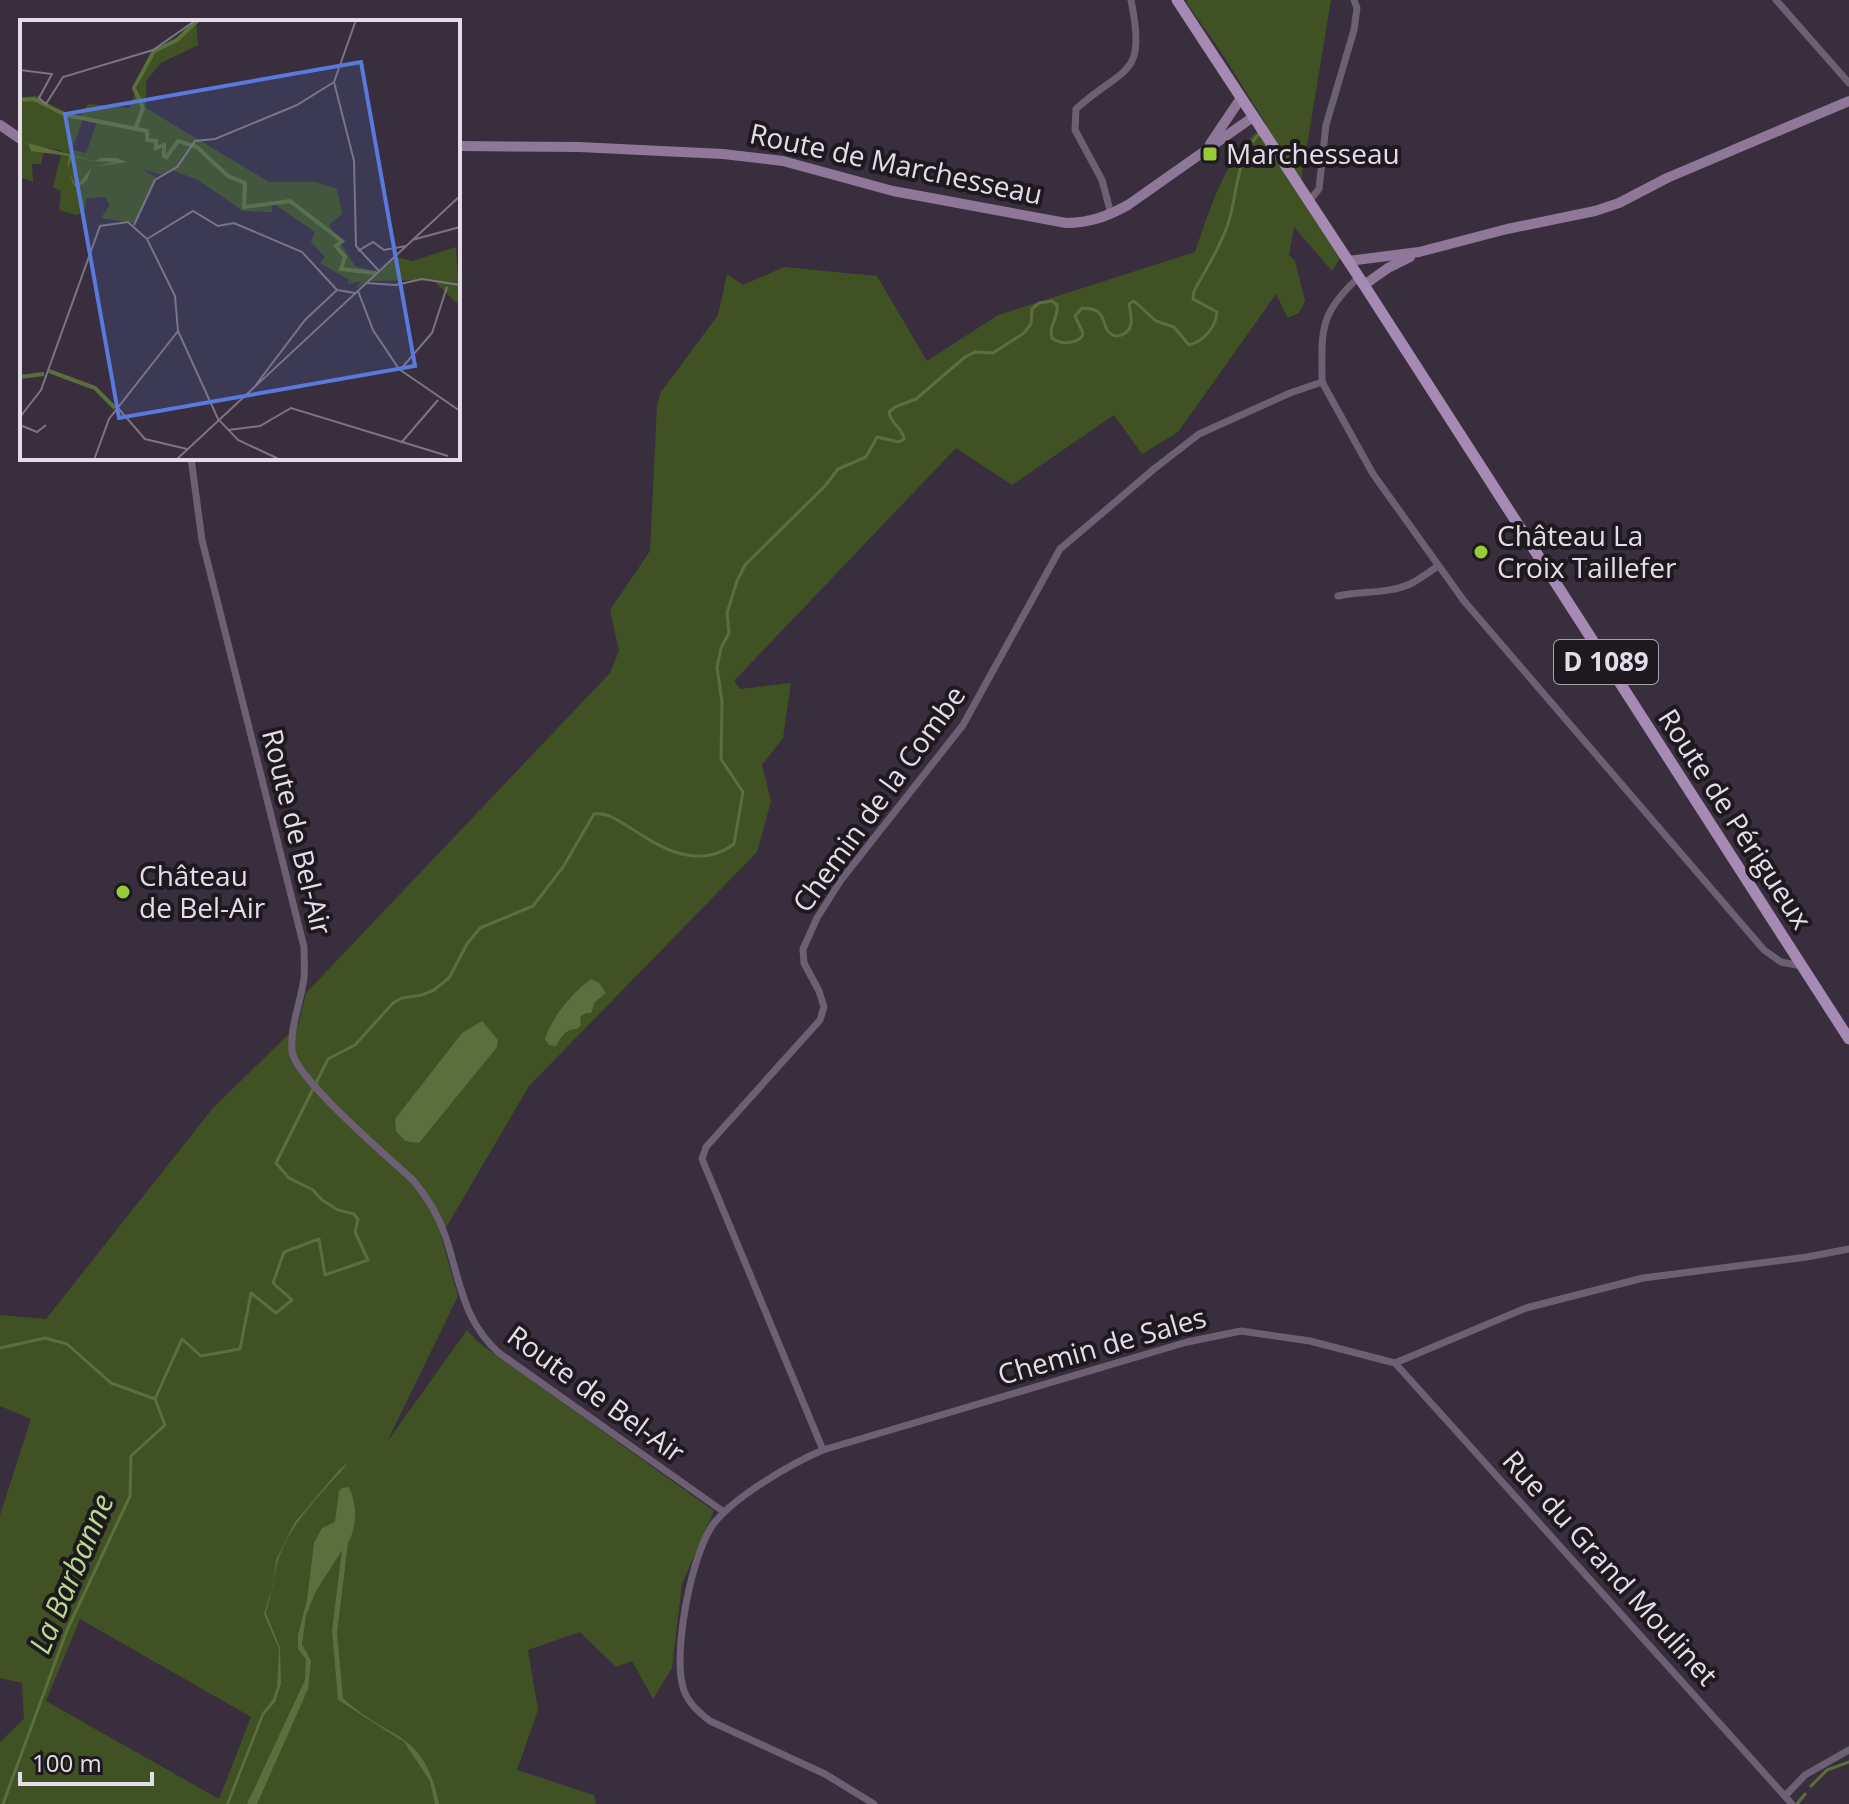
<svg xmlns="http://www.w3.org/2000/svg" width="1849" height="1804" viewBox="0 0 1849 1804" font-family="'Open Sans',sans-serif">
<rect width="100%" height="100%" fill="#382e3d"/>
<!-- green -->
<path fill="#405223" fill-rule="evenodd" d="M1188,0H1331L1299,194L1341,257L1332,271L1294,227L1289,255L1295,261L1305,301L1299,313L1288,318L1276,294L1178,432L1142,454L1114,415L1012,485L956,448L734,681L740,689L791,683L783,738L762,765L771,801L757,852L529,1086L441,1236L458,1296L387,1442L467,1330L478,1342L714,1511L682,1584L672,1668L653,1699L632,1661L616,1667L580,1632L528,1650L538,1710L517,1770L594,1795L596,1804H0V1742L24,1719L22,1683L0,1678V1515L31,1419L0,1406V1315L46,1319L213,1108L298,1025L306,993L610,673L619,651L610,610L650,551L657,405L661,392L718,315L727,274L743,285L784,267L877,276L927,361L998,315L1195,252C1211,206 1226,153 1266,124L1221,52L1186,2ZM80,1619L251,1717L219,1799L46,1701Z"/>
<!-- water -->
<g fill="#5a6f3b">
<path d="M591,979L599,983L606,993L595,1002L591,1013H586L580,1017L581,1025L577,1029C566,1028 561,1037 556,1046L549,1045L545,1039C552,1017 572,993 591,979Z"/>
<polygon points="482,1021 498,1040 497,1047 419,1143 405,1141 396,1131 395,1119 462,1033"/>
<path d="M349,1462C323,1493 288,1524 277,1564C273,1580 271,1597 266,1613L280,1648L281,1684L275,1702L264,1715L229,1804H226L262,1713L273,1699L277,1687L279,1649L264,1614L273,1585L276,1560L295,1522L340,1469Z"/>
<path d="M349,1487C357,1506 358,1524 348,1543L337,1633L343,1698C388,1741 424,1728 439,1804H435L430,1781L404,1742L338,1700L332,1631L342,1550L315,1593L306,1616L302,1644L311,1661L308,1689L257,1804H247L305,1680L306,1659L298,1649V1635L307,1600L314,1543L322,1528L335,1522L339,1491L342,1488Z"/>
</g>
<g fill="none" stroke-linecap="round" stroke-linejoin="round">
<!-- stream -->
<g stroke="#5a6f3b" stroke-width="3">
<polyline points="0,1348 45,1338 67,1344 111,1383 155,1399"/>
<polyline points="1811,1786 1827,1770 1849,1762"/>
<path d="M3,1804L67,1630L130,1496L131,1456L165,1425L155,1399L182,1339L201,1356L240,1349L251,1293L276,1313L292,1300L273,1283L284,1252L319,1239L325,1275L368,1260L355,1232L358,1219L354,1214L338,1210L322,1200L313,1190L289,1178L276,1163L328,1059L355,1045L393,1003L402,998L422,995L434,990L449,978L467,944L480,928L533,906L563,867L594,814C608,812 617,820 629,827C661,848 698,871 734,844L743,792L721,759L722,702L717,667L721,648L729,633L727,613L737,581L745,565L825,486L838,469L866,457L877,437L899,442L904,439C903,427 890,424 889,412L895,407L916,399L965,357L975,352L993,353L1024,333L1031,324L1032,309L1039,303L1052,301L1057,305C1059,317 1048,326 1052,338C1061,345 1073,344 1082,337L1083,333L1075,316L1082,308C1088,309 1096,308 1100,314C1104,318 1104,326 1108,331C1115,341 1130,334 1131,323C1132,317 1130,310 1129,304L1134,301L1156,321L1174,327L1189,345C1204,341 1216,327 1217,312L1193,299L1194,291C1206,269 1220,248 1228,224C1238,194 1235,156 1261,132"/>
<polyline points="1797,1804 1805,1794"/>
</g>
<!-- street -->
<g stroke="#6d5f74" stroke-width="7">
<polyline points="1776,0 1849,83"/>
<polyline points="1309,201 1319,189 1326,125 1354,30 1357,8 1354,0"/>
<path d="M1111,214L1102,180L1075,130L1076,109C1125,65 1147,78 1131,0"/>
<polyline points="1322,382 1373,474 1464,601 1764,950 1781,962 1802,966"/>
<path d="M191,458L202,540L304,947C304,957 305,968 304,978C301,1002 290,1025 292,1051C295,1078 389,1158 413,1180C427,1197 438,1214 445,1235C460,1279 462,1320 499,1353L724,1512"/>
<path d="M1338,596C1361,591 1388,594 1410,584C1420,579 1429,572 1438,566"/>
<polyline points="1395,1363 1792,1804"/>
<path d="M823,1450L702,1159L706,1147L820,1020L824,1007L819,991L804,963L803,949L817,918L841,880L963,725L1060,549L1154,469L1199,434L1290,393L1322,382C1322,331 1318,315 1358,278"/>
<polyline points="1785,1796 1805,1775 1849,1750"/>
<path d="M874,1804L825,1774L710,1721C697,1711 685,1700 682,1683C674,1647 692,1550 715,1522C736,1496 792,1463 823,1450L1187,1342L1241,1331L1310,1341L1395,1363L1526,1308L1643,1278L1807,1257L1849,1249"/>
</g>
<!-- secondary -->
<g stroke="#8e7798" stroke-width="10">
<polyline points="0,125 22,140"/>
<polyline points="1210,144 1241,98"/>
<path d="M458,146L579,147L723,154L783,161L893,191L1066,223C1090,223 1108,216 1128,205L1253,117"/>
<polyline points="1348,261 1419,252 1507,229 1595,211 1619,203 1667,178 1849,101"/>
<polyline points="1364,285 1388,268 1410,257"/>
</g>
<!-- primary -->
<polyline stroke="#a68ab3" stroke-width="11" points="1177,0 1364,285 1849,1039"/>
</g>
<!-- markers -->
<g fill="#97cc38" stroke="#1d191f" stroke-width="3">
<rect x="1202" y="146" width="16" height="16" rx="4"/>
<circle cx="1481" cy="552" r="8"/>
<circle cx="123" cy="892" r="8"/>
</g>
<g text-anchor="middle" stroke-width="8" stroke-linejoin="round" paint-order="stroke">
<!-- shield labels -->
<rect fill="#1d191f" stroke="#a8a2ab" stroke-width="2" x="1554" y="640" width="104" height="44" rx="6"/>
<g font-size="26" font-weight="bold" fill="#e4dde7">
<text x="1606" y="671">D 1089</text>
</g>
<!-- poi labels -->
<g font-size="28" fill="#e4dde7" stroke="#1d191f" text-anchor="start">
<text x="1226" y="164">Marchesseau</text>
<text x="1497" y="546">Château La<tspan x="1497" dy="32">Croix Taillefer</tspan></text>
<text x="139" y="886">Château<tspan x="139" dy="32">de Bel-Air</tspan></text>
</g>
<!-- street labels -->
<g font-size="28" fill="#e4dde7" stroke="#1d191f">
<text transform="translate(896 164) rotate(12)" y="10">Route de Marchesseau</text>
<text transform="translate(879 799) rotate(-54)" y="10">Chemin de la Combe</text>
<text transform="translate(1735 819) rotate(57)" y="10">Route de Périgueux</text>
<text transform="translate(297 832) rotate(76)" y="10">Route de Bel-Air</text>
<text transform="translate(1102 1346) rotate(-16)" y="10">Chemin de Sales</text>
<text transform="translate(596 1394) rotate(36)" y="10">Route de Bel-Air</text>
<text transform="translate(1610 1568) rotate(48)" y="10">Rue du Grand Moulinet</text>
</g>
<!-- water labels -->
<g font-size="30" font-style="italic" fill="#b7d98a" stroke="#1d191f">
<text transform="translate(72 1574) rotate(-67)" y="10">La Barbanne</text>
</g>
</g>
<!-- overview -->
<g transform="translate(20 20)">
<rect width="440" height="440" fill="#382e3d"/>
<path d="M176,0L178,25L141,43L126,61V88L249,162H296L317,169L322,194L309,205L335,246L358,253L376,237L392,241L436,227L440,286L413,260L347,261L336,269L341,261L328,264L329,260L300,243L305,237L291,222L295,212L251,182L252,192L223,191L178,160L151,150L142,155L121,149L136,157L114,203L81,198L90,185L85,177L66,178L64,192L56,195L39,190L41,171L33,167L42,131L25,127L21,144H12L13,162L2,158L0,77L18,76L26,86L60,96L68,84L109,88L133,31L158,18ZM63,99L77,102L66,133L52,130Z" fill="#405223" fill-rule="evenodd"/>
<path d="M8,123L74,141L81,138H97L107,142L72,147L67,160L61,165L55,167L48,153L57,166L72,147L95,142L73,141L52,136L47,150L49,136L11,131Z" fill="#5a6f3b"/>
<path fill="none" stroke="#5a6f3b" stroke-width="4" d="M0,80L14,79L46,95L127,111V120L136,121V128L144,125V138M116,107L123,88L114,68L134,31L157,20L178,0M145,139L158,121L177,127L208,156L225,163L224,187L270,181L322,221L316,226L325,237L321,249L356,253M29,351L75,368L95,388M0,357L24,354"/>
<path fill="none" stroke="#7d7481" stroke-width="2" d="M0,50L32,54L19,78L26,84L43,57L133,30L176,0M314,62L334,141L336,226L359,251M314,62L336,0M114,205L135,160L157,147L175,121L195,119L277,85L314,62M127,219L173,191L198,206L214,203L282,232L317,270L335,273M392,220L440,207M338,231L353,222L364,230L386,226M346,263L376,265L402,259L440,265M338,271L353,310L379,349L440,391M380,350L412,313L427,267M235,366L285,300L317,270M98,388L125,419L167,429M0,397L21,370L80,206L108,202L127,219L155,276L158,311L198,399L218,420L261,440M0,405L17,412L26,405M208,410L240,406L271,388L428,436M381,423L418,380M74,440L89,399L158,311M156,440L440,176"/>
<path fill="#5979dc" fill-opacity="0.15" stroke="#5979dc" stroke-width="4" d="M341,42L395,346L99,398L45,94Z"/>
<rect width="440" height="440" fill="none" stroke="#e4dde7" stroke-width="4"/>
</g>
<!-- scale -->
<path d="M20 1772v12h132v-12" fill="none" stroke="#e4dde7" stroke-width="4"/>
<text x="32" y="1772" font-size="24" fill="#e4dde7" stroke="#1d191f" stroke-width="6" paint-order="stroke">100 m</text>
</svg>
